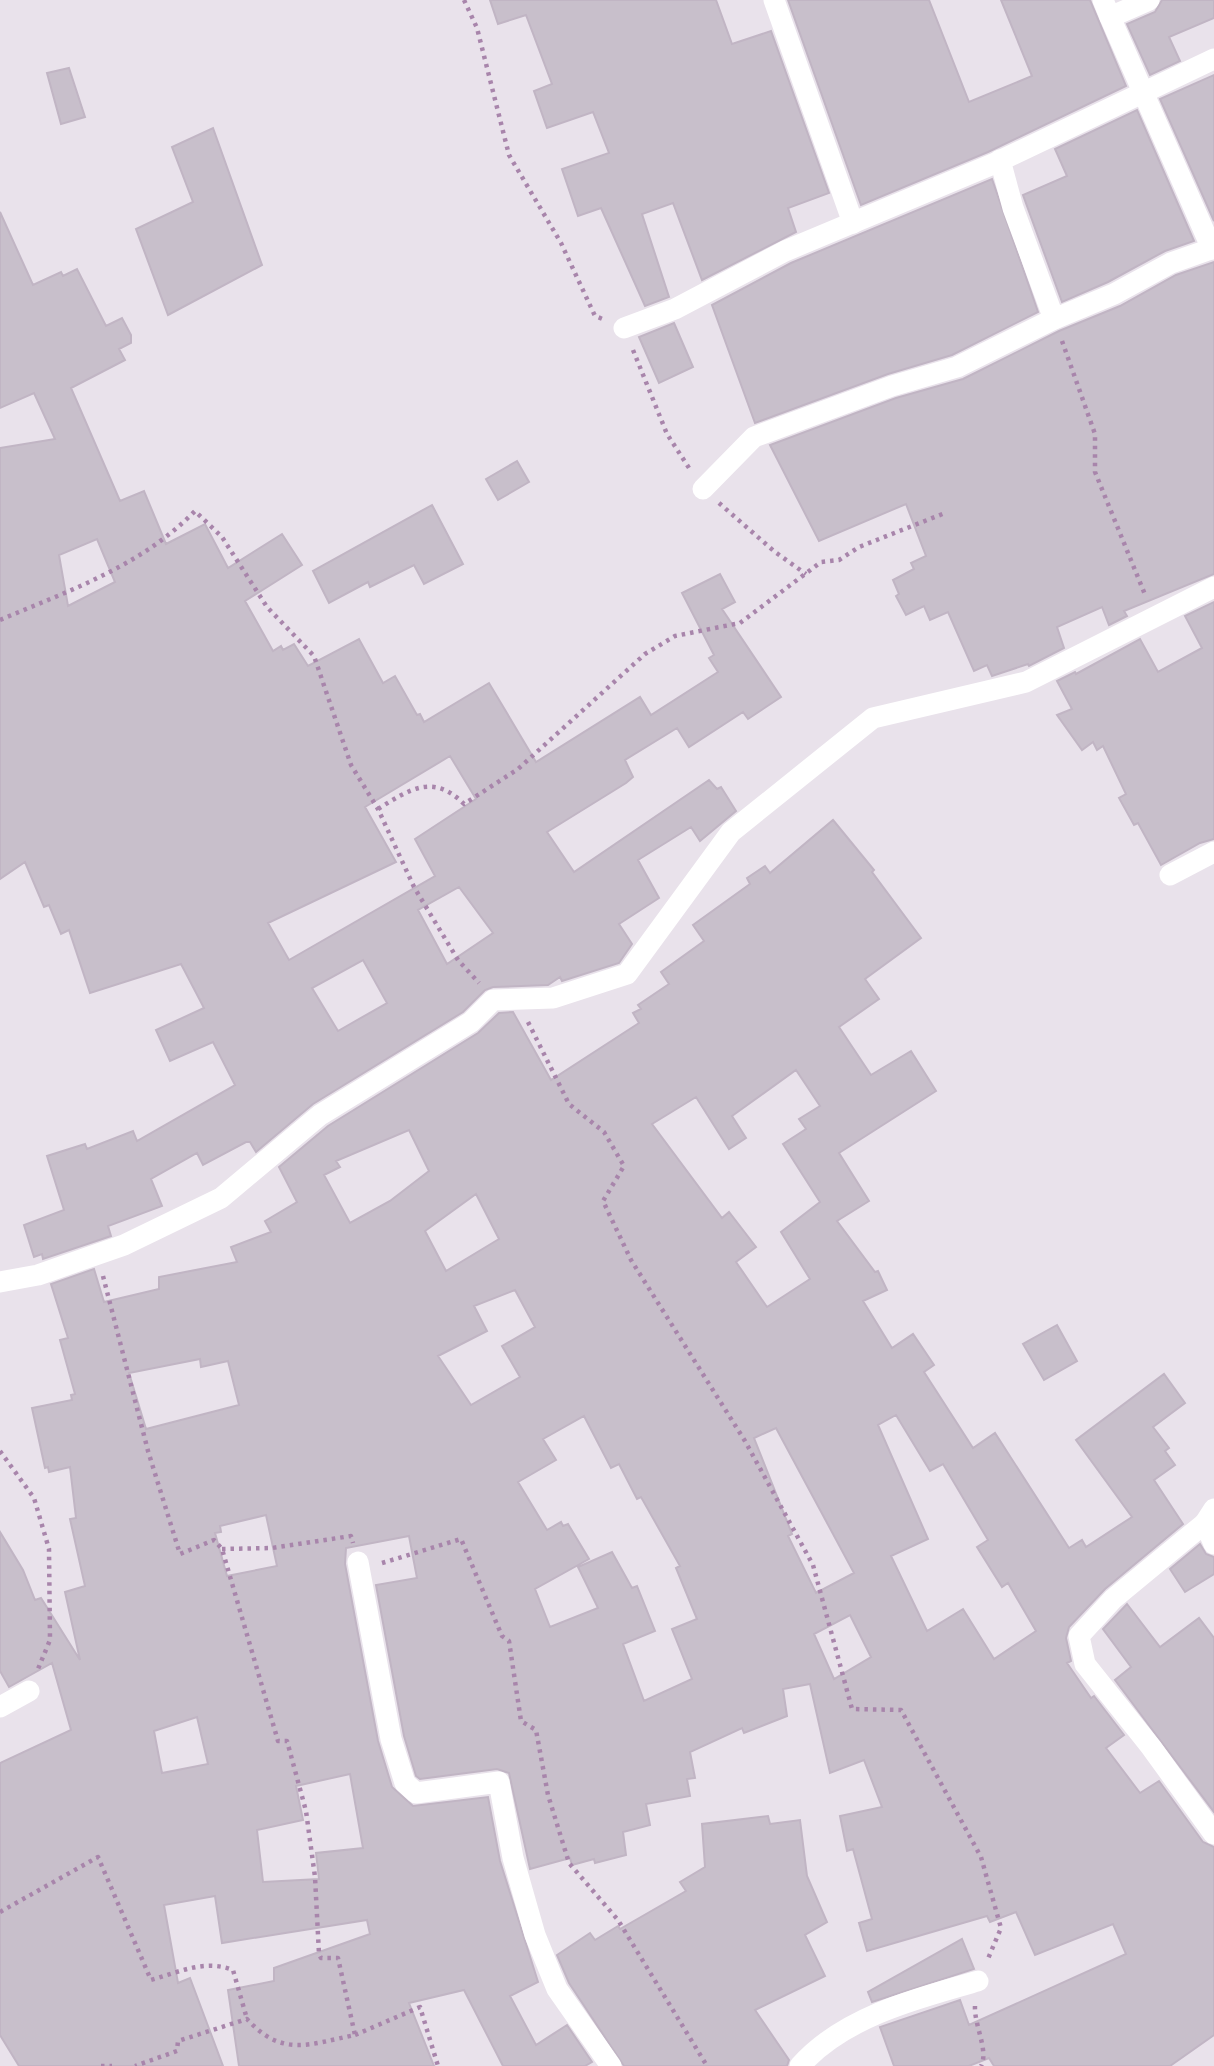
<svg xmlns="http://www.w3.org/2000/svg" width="1214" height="2066" viewBox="0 0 1214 2066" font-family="Raleway,sans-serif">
<rect width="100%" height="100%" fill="#e9e2eb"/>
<!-- building -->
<g fill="#c8bfcb" stroke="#c1b5c4" stroke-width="2" fill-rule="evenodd">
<polygon points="490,0 716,0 732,44 771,31 829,193 788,208 796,232 702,280 673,203 642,214 669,297 645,306 601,208 578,216 562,169 609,153 593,112 547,128 534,91 552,84 526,15 498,24"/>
<polygon points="788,0 929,0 969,102 1032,76 1001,0 1090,0 1126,86 988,152 861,205"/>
<polygon points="1162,0 1214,0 1214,18 1169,37 1180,61 1150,75 1127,24 1155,12"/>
<polygon points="69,68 85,117 61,124 47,73"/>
<polygon points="1214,75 1214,221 1160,99"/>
<polygon points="1137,110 1194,241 1165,251 1108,282 1062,302 1023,195 1067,176 1055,149"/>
<polygon points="213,128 262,265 168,315 136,229 193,202 172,147"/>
<polygon points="992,179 1038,312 952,355 888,374 755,423 712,305 791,263"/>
<path d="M0,212L33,285L61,272L63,276L77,269L106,326L122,318L131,335V343L119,349L125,360L71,388L120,501L144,491L166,544L205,524L228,568L282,534L302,565L245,601L273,651L281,646L283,650L294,644L308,666L359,639L383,683L395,676L417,715L420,714L424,722L489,683L536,762L640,697L651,715L718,672L709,658L714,655L682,593L720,574L735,602L722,609L781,697L748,719L743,712L689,747L677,728L625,760L633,777L626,783L547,832L574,872L709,780L717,789L721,787L736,811L700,841L691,827L638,860L659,898L619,924L632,944L619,963L562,981L560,977L548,985L493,987L485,990L463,1012L313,1104L256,1152L250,1142H246L203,1165L197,1153L151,1179L162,1206L108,1226L111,1236L43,1259L42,1254L34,1257L24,1225L64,1210L47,1156L85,1144L87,1149L133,1131L137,1141L235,1085L213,1042L170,1061L156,1030L204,1008L181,964L90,993L69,930L61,934L49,905L44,907L25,862L0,879V448L55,439L34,393L0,408ZM97,539L115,582L68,606L59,555ZM450,756L476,799L415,839L435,876L289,960L268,923L396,862L365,807ZM459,887L493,933L447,964L418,910ZM363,960L387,1003L338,1031L312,988Z"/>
<polygon points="1214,262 1214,574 1124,611 1127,616 1109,625 1102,607 1057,627 1064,648 1029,666 1028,664 992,676 987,665 974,671 948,612 930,620 924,606 906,615 896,596 899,594 893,580 914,569 911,563 926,556 906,504 819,541 770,445 896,398 963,379 1059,331 1120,306 1176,275"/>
<polygon points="674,323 693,367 659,383 639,337"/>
<polygon points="517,461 529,482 498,500 486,479"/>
<polygon points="432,505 463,564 424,584 414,565 370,587 368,582 329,603 313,571"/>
<polygon points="1214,602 1214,839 1200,843 1161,865 1138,823 1134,825 1119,798 1126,794 1103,746 1097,750 1093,742 1082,750 1057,715 1072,709 1057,681 1075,672 1076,674 1140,639 1158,672 1202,648 1185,616"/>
<path d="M833,820L874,870L872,872L921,938L865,979L879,999L839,1027L871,1075L911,1051L936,1091L839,1153L869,1201L837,1221L875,1272L878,1271L887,1290L863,1301L892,1348L913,1334L934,1365L924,1372L973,1448L995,1433L1069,1548L1082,1540L1086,1547L1132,1517L1076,1440L1164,1374L1185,1403L1153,1427L1169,1448L1165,1451L1175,1465L1154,1480L1183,1524L1105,1589L1069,1627L1066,1638L1071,1661L1067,1663L1091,1698L1094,1696L1124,1735L1106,1748L1140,1793L1159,1781L1203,1842L1214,1847V2035L1170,2066H994L989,2058L969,2066H894L880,2027L960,2000L969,2025L1126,1954L1113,1924L1035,1955L1016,1912L990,1922L987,1916L867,1951L859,1923L872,1919L853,1849L847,1851L840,1816L882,1807L864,1760L830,1773L810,1684L783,1689L787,1716L744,1733L742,1728L690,1752L695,1778L687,1779L690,1796L646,1804L650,1825L623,1832L626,1855L595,1863L594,1859L572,1865L570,1858L530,1869L509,1773L497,1769L420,1779L416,1776L404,1736L376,1585L417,1578L409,1536L346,1548L345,1564L378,1741L392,1787L413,1806L488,1797L500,1861L538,1982L510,1996L536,2045L567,2025L592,2062L585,2066H503L464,1990L409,2003L434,2066H239L228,1990L274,1981V1968L370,1934L367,1920L222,1943L215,1896L164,1905L178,1983L190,1978L223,2066H19L0,2035V1763L71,1730L52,1663L9,1687L0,1671V1532L23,1570L35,1600L41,1598L80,1660L65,1592L85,1586L70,1519L76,1518L70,1467L49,1472L48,1467L45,1468L32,1408L72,1400L71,1395L75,1394L60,1340L68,1338L51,1284L94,1269L104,1302L159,1289V1277L237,1262L231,1247L271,1232L265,1221L297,1202L279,1167L328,1126L478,1033L499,1013L513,1012L551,1080L639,1023L633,1013L641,1009L638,1005L669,984L661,972L704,941L693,925L750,884L747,878L765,866L770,873ZM796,1070L820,1106L799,1119L806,1129L783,1144L820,1202L781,1232L810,1279L767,1307L736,1262L756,1247L729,1212L722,1218L652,1124L696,1097L729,1149L746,1138L732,1116ZM409,1130L429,1171L390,1201L350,1223L324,1175L340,1167L336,1161ZM476,1194L499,1239L446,1271L425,1231ZM515,1290L535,1327L502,1346L520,1377L471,1405L438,1356L487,1331L474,1306ZM200,1359L201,1367L228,1361L239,1405L146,1429L129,1373ZM896,1415L930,1471L943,1464L988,1540L977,1547L1002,1587L1008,1583L1036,1631L994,1659L963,1609L927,1631L891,1556L928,1539L878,1425ZM584,1416L611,1468L619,1464L637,1499L641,1497L680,1566L676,1568L697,1619L672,1629L692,1679L644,1701L623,1644L655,1631L637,1586L632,1588L612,1552L578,1567L598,1608L550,1627L535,1589L589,1559L568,1524L563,1526L561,1522L547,1530L518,1482L556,1460L543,1439ZM776,1428L854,1573L816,1593L788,1536L792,1534L754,1438ZM266,1515L277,1566L227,1576L215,1533L221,1532L220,1526ZM850,1615L871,1657L834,1679L814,1634ZM197,1717L208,1764L162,1773L154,1731ZM350,1774L363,1848L316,1853L319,1879L263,1882L257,1830L303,1820L296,1786Z"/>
<polygon points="1057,1325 1077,1361 1044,1380 1023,1344"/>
<polygon points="1200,1544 1206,1554 1214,1557 1214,1574 1185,1592 1170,1569"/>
<polygon points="1127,1604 1160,1647 1199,1618 1214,1638 1214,1812 1115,1680 1131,1667 1103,1629"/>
<polygon points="768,1816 770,1824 800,1820 807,1876 827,1922 805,1935 825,1976 755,2010 789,2060 787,2066 624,2066 569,1983 557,1955 590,1933 595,1940 618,1926 620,1929 686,1891 680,1882 705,1867 702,1824"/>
<polygon points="962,1939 974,1969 872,2002 868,1992"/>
</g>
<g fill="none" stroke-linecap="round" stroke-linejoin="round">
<!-- path -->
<g stroke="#a885ab" stroke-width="4.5" stroke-dasharray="3.5 5" stroke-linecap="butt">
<polyline points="464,0 477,28 509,155 561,243 595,316 605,320"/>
<polyline points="1062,341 1095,434 1095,472 1146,597"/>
<polyline points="633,350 667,434 691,471"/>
<polyline points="719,503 775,552 806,574"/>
<path d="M0,620C70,590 140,567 195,511L222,537L267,607L314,656L351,765L378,809L414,887L458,960L479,983"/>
<path d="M378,809C410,789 433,773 464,804L518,769L645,654L675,636L740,623L821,562L839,560L859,547L945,513"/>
<polyline points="528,1022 569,1104 604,1132 624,1166 603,1201 631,1260 745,1441 813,1565 852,1709 901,1710 981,1857 1001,1928 987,1961"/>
<path d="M103,1276L148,1451L180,1554L214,1540L222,1549L278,1741H287L306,1811L315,1877L319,1954L321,1958H338L355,2035C310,2044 282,2058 247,2019L178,2041L177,2051L135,2066"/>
<polyline points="0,1451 34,1498 49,1549 50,1640 38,1669"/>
<polyline points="222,1549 272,1548 351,1536 353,1543"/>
<polyline points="382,1563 461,1539 502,1636 509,1641 521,1721 536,1730 548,1795 569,1863 618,1920 707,2066"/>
<path d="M0,1912L98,1857L151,1980C179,1972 205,1959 233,1970L247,2019"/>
<path d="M975,2006C974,2025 989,2051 981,2066"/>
<polyline points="355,2035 420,2007 438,2066"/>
<polyline points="101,2066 112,2066"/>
</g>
<!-- street -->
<g stroke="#fff" stroke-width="21">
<polyline points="774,0 853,223"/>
<polyline points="1103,0 1110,17 1149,0"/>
<polyline points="1110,17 1212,249"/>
<polyline points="1000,160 1013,208 1054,319"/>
<polyline points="624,328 675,309 785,251 993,164 1214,59"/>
<polyline points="703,489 754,437 892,386 957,367 1054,319 1114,294 1171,263 1214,248"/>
<polyline points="1170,875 1214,852"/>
<polyline points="0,1282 38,1275 124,1245 221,1198 320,1115 471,1022 493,1000 553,998 627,974 731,832 873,718 1026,682 1214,587"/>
<polyline points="1214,1509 1205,1523 1214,1544"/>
<polyline points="1205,1523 1113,1599 1079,1636 1085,1664 1151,1747 1214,1834"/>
<polyline points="358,1562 391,1739 405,1783 416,1793 499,1782 513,1858 535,1935 557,1989 611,2066"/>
<polyline points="0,1707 29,1691"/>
<path d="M800,2066C843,2017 917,1998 978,1981"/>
</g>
</g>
</svg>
